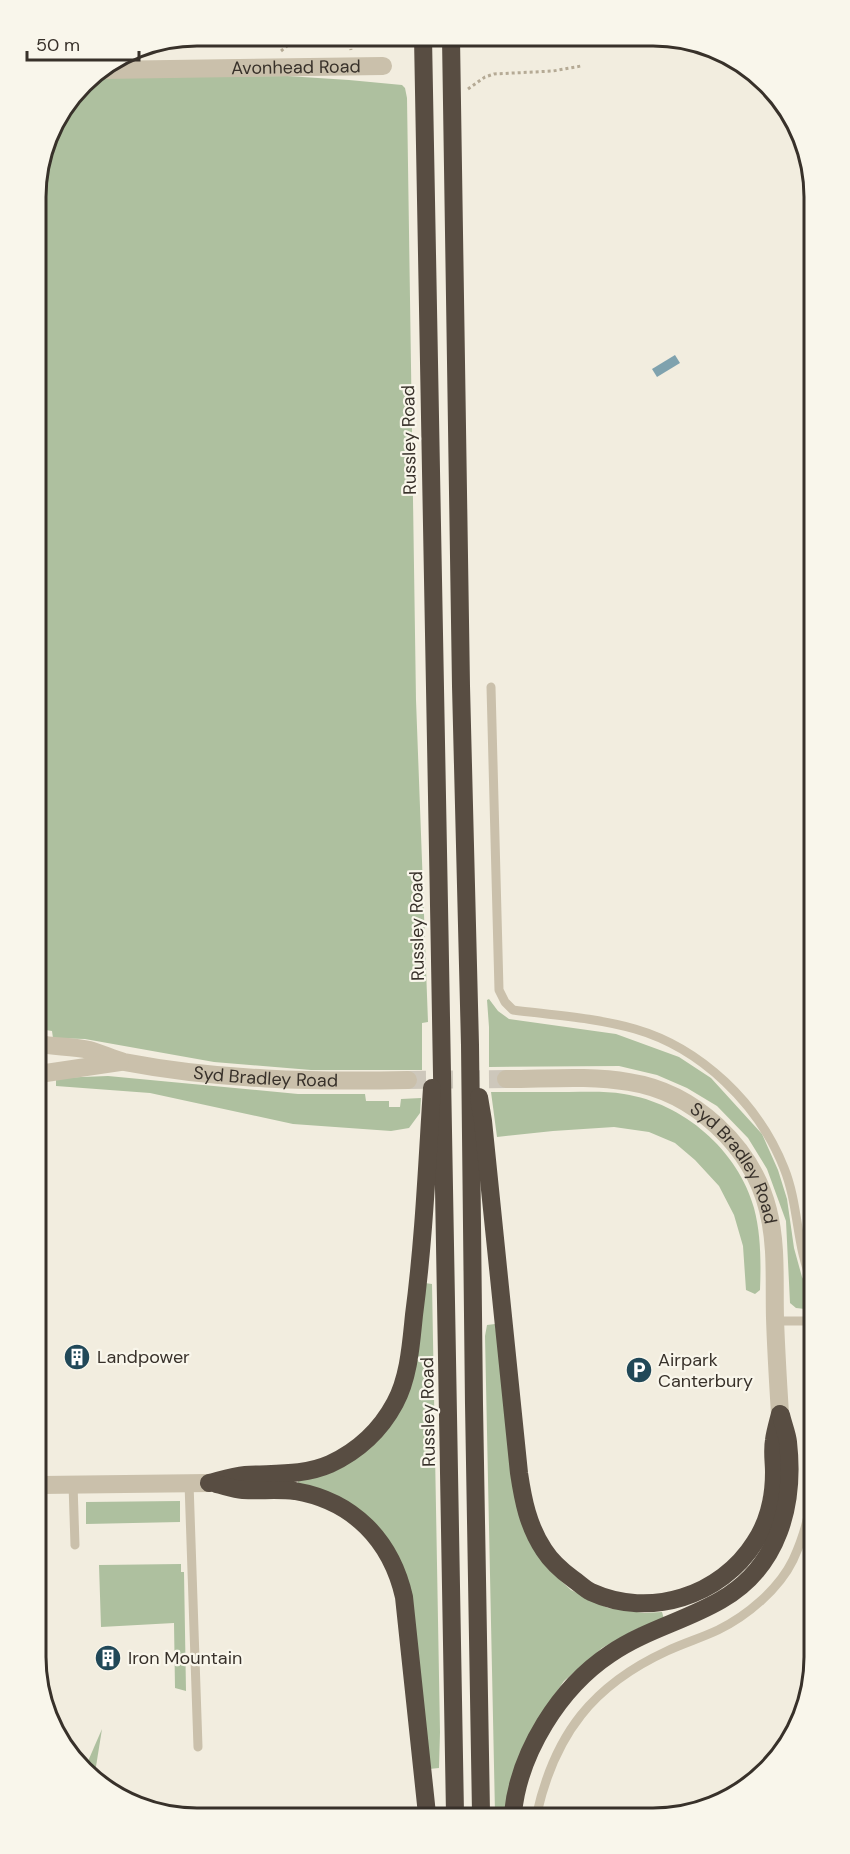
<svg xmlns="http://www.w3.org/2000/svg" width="850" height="1854" viewBox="0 0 850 1854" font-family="'DM Sans',sans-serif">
<rect width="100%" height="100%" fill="#f2eddf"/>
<!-- green -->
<g fill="#aec09f">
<polygon points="287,76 349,80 402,85 405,88 407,98 416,700 428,1022 422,1023 422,1070 311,1070 214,1062 85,1039 53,1038 52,1031 39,1029 36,187 53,127 90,78"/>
<polygon points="489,999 498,1011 509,1019 616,1034 679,1057 711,1078 762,1134 778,1170 787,1199 794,1248 802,1277 809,1289 812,1299 811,1304 805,1309 796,1308 790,1303 786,1221 767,1169 748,1138 717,1106 687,1088 657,1075 619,1066 489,1067 489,1027 487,1000"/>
<polygon points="108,1076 298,1094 365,1094 366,1101 389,1101 389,1107 400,1107 401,1099 421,1098 420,1113 409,1128 391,1131 293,1124 150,1093 56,1086 56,1078"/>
<path d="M491,1092C517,1092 543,1092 569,1092C587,1092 606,1091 624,1094C683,1103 738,1150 754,1208C761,1234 761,1263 760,1290L755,1294L746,1290L743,1246L734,1215L719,1186L695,1160L675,1143L649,1132L614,1127L553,1131L497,1137Z"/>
<polygon points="425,1283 432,1284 440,1732 439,1768 429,1769 389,1542 298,1486 298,1480 377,1442"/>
<polygon points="495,1324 529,1539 547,1568 571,1590 608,1608 644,1613 662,1612 664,1619 636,1629 602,1648 564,1681 541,1714 506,1813 495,1813 485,1336 487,1325"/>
<polygon points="180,1501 180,1522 86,1524 86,1502"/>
<polygon points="181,1564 181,1572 184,1572 186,1691 175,1688 174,1623 101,1627 99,1565"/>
<polygon points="102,1729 94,1779 91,1778 85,1768"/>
</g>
<!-- water -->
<polygon fill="#7fa2ae" points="675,355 680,363 657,377 652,369"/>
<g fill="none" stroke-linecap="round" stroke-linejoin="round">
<!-- street-tunnel -->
<polyline stroke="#cdc7bb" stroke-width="18" stroke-dasharray="18 9" stroke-linecap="butt" points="408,1080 506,1079"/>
<!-- path -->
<g stroke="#b5aa95" stroke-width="3" stroke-dasharray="3 3" stroke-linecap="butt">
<polyline points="349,37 351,50"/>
<polyline points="281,51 298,37"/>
<polyline points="468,89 485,77 494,74 553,71 581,66"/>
</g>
<!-- lane -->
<g stroke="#cac0ab" stroke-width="9">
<path d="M491,687L499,990L505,1002L513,1010C552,1015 597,1018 635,1029C701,1048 759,1104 784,1168C799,1205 796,1246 812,1282"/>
<polyline points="775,1321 812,1321"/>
<polyline points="189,1483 198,1747"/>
<polyline points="73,1484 75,1545"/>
<path d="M537,1813C555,1734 593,1685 667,1651C684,1643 701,1638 718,1630C747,1616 779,1589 793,1560C804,1536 812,1507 812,1481C812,1443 807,1405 813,1368"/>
</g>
<!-- street -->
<g stroke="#cac0ab" stroke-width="18">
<path id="s1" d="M101,70L383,66"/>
<path id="s2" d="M39,1044C55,1047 74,1046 89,1050C101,1053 112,1059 124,1062C218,1080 313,1082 408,1080"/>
<polyline points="39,1074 120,1062"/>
<path id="s3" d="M506,1079C546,1079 589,1075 629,1082C694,1092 752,1146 768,1210C777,1245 774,1282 775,1318C776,1350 778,1382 780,1414"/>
<polyline points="41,1485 209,1483"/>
</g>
<!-- highway -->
<g stroke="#584d42" stroke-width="18">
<path d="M423,37C433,630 446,1221 455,1814"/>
<polyline points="451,38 461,686 470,1045 474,1404 481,1813"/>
<path d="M479,1097L483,1121L519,1473C523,1500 528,1526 544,1550C551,1561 562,1571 573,1579C579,1583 585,1589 591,1592C650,1619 721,1596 755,1542C769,1521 774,1497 774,1472C774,1462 772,1451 774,1440C775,1432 778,1422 780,1414"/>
<path d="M209,1483C221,1480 233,1476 245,1475C273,1473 303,1476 330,1464C358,1451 380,1431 395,1403C409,1377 411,1344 414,1315C424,1239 427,1164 432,1088"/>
<path d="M216,1484C225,1486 234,1489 243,1490C260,1491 278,1489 295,1491C353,1501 391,1540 404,1597L427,1814"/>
<path d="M513,1813C519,1753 559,1688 610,1654C645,1630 685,1621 721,1600C779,1567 795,1504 788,1442C787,1433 783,1424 781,1415"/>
</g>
</g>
<!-- icons -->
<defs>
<symbol id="building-disc" viewBox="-11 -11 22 22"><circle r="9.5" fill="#214858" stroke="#f9f6eb"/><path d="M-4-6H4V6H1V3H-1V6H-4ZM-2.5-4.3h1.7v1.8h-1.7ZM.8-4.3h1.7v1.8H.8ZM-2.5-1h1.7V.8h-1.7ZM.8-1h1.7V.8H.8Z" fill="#fff"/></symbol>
<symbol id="parking-disc" viewBox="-11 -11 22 22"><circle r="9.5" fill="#214858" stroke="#f9f6eb"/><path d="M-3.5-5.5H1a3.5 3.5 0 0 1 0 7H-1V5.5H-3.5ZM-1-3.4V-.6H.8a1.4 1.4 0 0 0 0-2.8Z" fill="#fff"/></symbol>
</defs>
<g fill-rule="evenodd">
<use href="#building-disc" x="62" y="1342" width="30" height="30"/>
<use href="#parking-disc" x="624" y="1355" width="30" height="30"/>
<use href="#building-disc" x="93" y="1643" width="30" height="30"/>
</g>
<g text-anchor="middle" stroke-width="4.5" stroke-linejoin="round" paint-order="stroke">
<!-- street labels -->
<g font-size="18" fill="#38312a" stroke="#f9f6eb">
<text dy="6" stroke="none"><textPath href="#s1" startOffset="195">Avonhead Road</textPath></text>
<text transform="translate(409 440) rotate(-91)" y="6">Russley Road</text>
<text transform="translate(417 926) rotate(-91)" y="6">Russley Road</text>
<text dy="6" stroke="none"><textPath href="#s2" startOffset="230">Syd Bradley Road</textPath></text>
<text dy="6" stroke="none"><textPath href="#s3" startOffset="264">Syd Bradley Road</textPath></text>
<text transform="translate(428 1412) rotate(-91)" y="6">Russley Road</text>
</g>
<!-- poi labels -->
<g font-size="18" fill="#38312a" stroke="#f9f6eb" text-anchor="start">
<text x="97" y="1363">Landpower</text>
<text x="658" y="1366">Airpark<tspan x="658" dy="21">Canterbury</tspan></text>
<text x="128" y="1664">Iron Mountain</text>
</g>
</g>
<!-- crop -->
<path d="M0 0H850V1854H0ZM197 46H653A151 151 0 0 1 804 197V1657A151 151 0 0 1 653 1808H197A151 151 0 0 1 46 1657V197A151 151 0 0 1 197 46Z" fill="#f9f6eb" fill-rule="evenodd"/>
<path fill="none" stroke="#38312a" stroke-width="3" d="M197 46H653A151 151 0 0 1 804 197V1657A151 151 0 0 1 653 1808H197A151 151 0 0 1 46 1657V197A151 151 0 0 1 197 46Z"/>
<!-- scale -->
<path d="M27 51v9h112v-9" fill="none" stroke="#38312a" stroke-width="3"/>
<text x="36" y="51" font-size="18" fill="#38312a" stroke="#f9f6eb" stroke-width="4.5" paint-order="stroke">50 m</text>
</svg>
